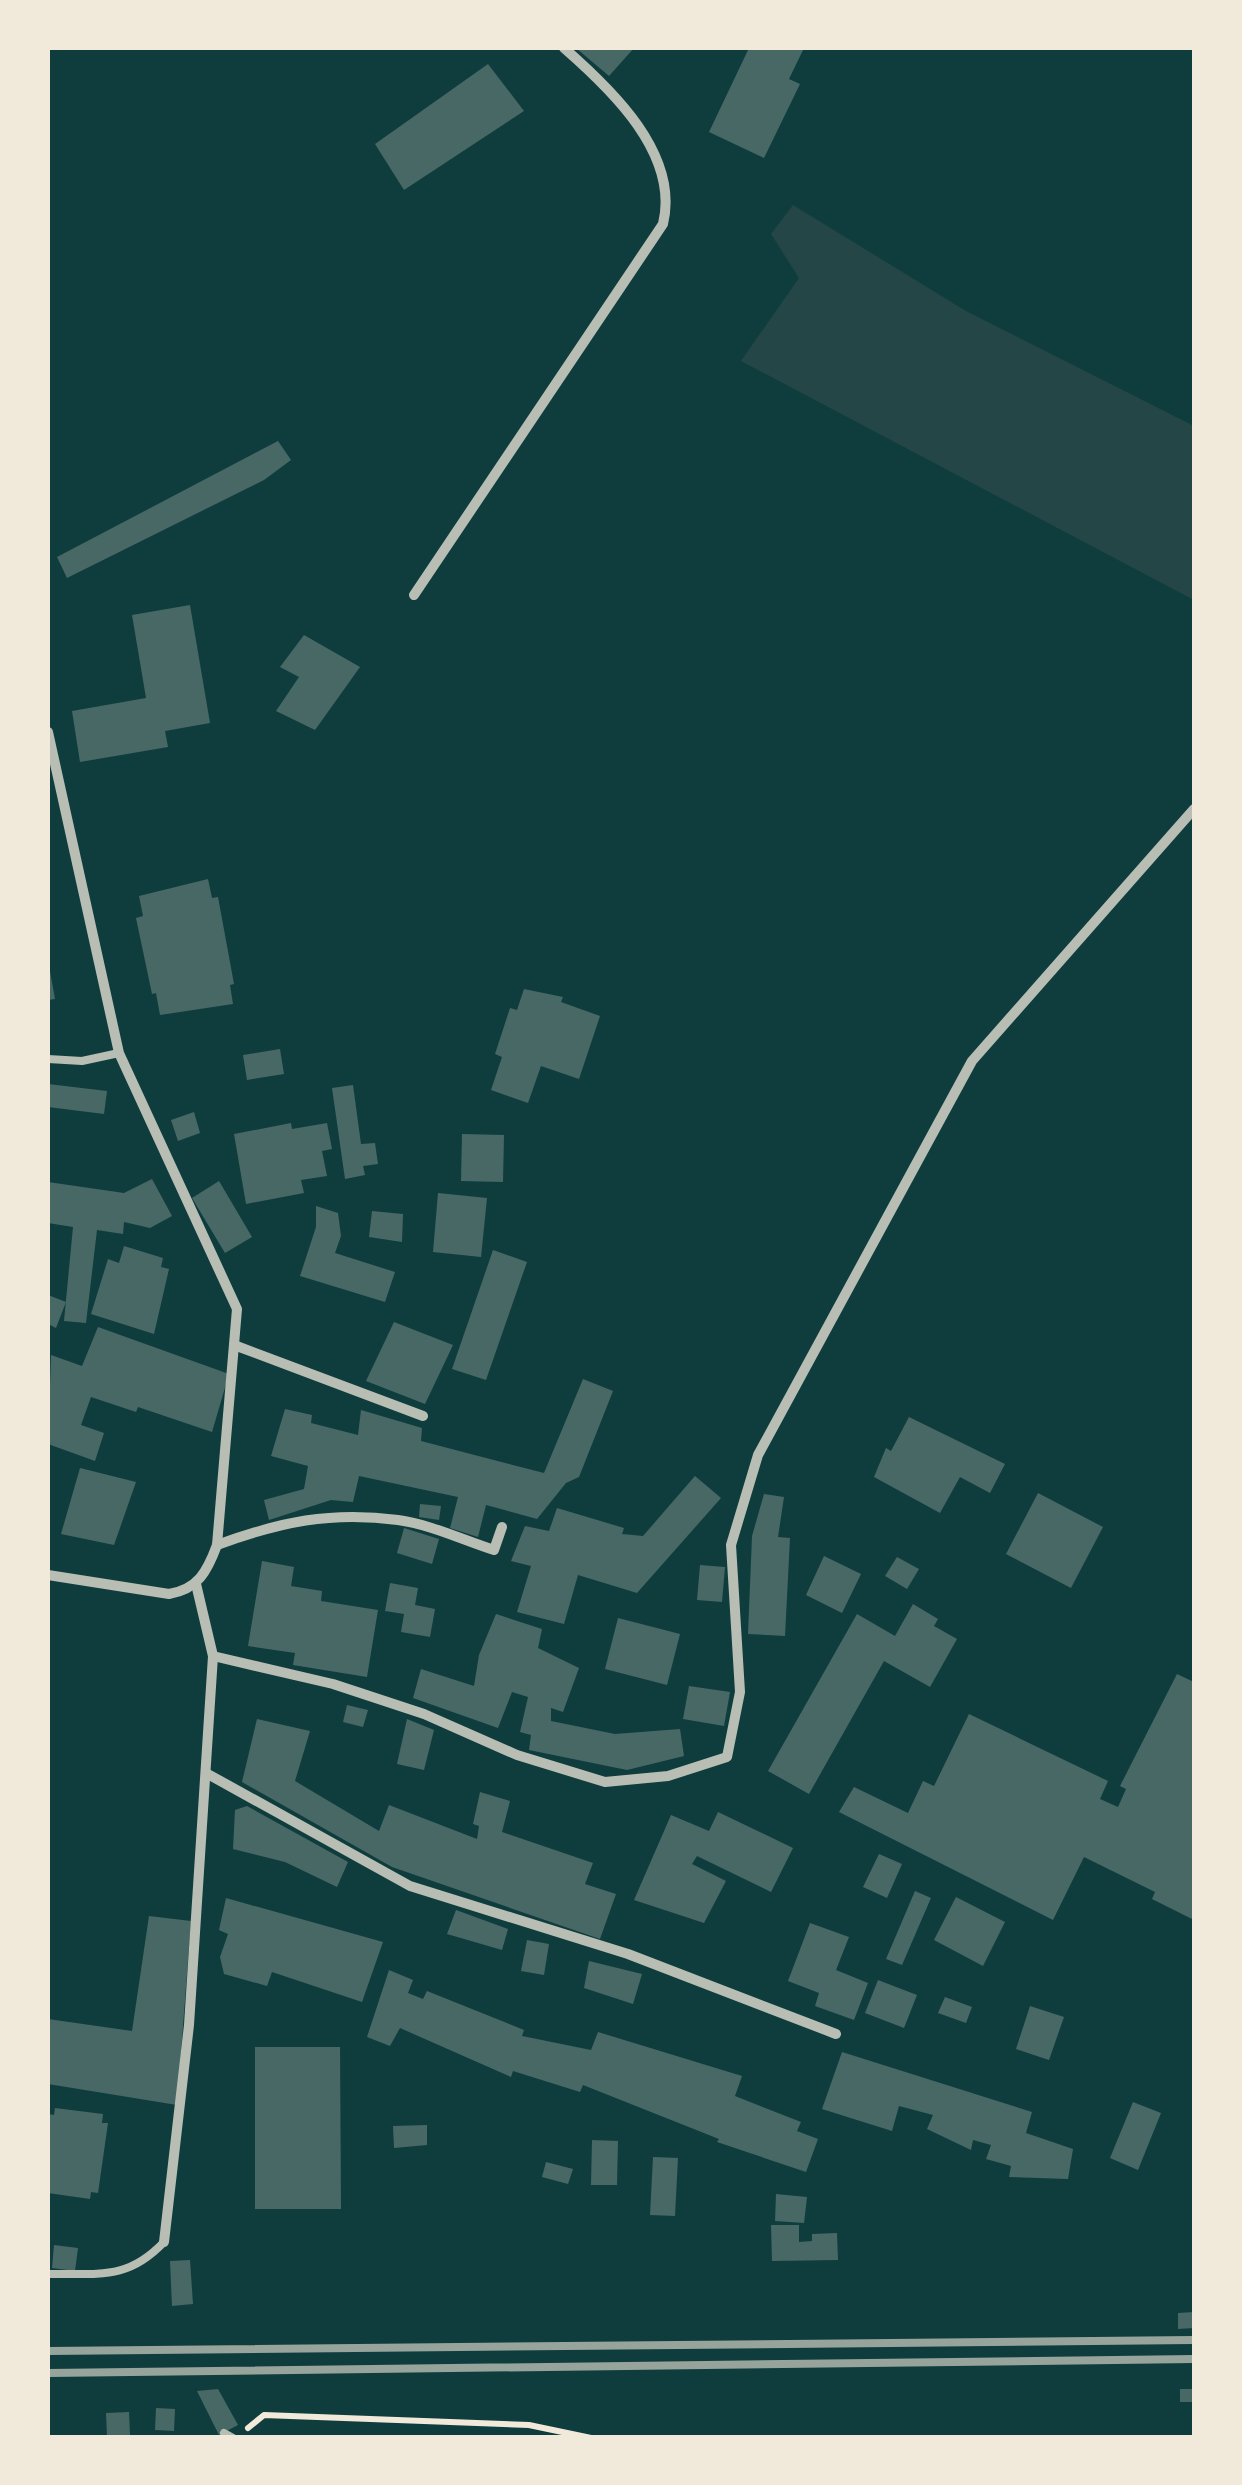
<svg xmlns="http://www.w3.org/2000/svg" width="1242" height="2485" viewBox="0 0 1242 2485" font-family="Signika,sans-serif">
<rect width="100%" height="100%" fill="#0f3d3e"/>
<!-- green -->
<polygon fill="#244646" points="793,205 966,311 1194,426 1194,600 741,361 799,278 771,234"/>
<!-- building -->
<g fill="#486865">
<polygon points="576,48 634,48 609,76"/>
<polygon points="749,48 804,48 789,79 800,84 764,158 709,132"/>
<polygon points="488,64 524,111 404,190 375,144"/>
<polygon points="278,441 291,460 264,480 67,578 57,557"/>
<polygon points="190,605 210,723 165,731 168,747 80,762 72,711 146,698 132,615"/>
<polygon points="304,635 360,667 315,730 276,711 299,677 280,667"/>
<polygon points="208,879 212,898 218,897 234,984 230,985 233,1004 160,1015 156,993 152,994 136,918 143,916 139,896"/>
<polygon points="48,960 55,999 48,1000"/>
<polygon points="524,989 563,997 561,1002 600,1016 579,1079 541,1066 528,1103 491,1090 502,1057 495,1054 510,1008 517,1010"/>
<polygon points="280,1049 284,1074 247,1080 243,1055"/>
<polygon points="48,1084 107,1091 104,1114 48,1107"/>
<polygon points="353,1085 361,1144 375,1143 378,1164 363,1166 365,1175 345,1179 332,1088"/>
<polygon points="194,1112 200,1133 178,1141 171,1120"/>
<polygon points="291,1123 292,1129 327,1123 332,1149 322,1151 327,1176 301,1180 304,1193 246,1204 234,1134"/>
<polygon points="462,1134 504,1135 503,1182 461,1181"/>
<polygon points="152,1179 172,1216 150,1228 124,1222 123,1234 97,1230 86,1323 64,1321 73,1227 48,1223 48,1182 124,1193"/>
<polygon points="219,1181 252,1237 225,1253 192,1198"/>
<polygon points="438,1193 487,1198 481,1257 433,1252"/>
<polygon points="316,1206 338,1213 341,1236 335,1253 395,1272 385,1302 300,1276 316,1227"/>
<polygon points="372,1211 403,1214 402,1242 369,1237"/>
<polygon points="124,1246 163,1258 161,1267 169,1269 154,1334 91,1314 108,1259 119,1263"/>
<polygon points="493,1250 527,1262 486,1380 452,1369"/>
<polygon points="48,1295 66,1302 56,1328 48,1324"/>
<polygon points="394,1322 453,1345 425,1404 366,1381"/>
<polygon points="98,1327 229,1374 212,1432 138,1407 136,1412 91,1397 81,1425 104,1433 95,1461 48,1444 51,1355 82,1366"/>
<polygon points="583,1379 613,1391 579,1477 566,1483 537,1519 486,1505 478,1537 450,1528 458,1497 359,1476 353,1502 331,1500 269,1520 264,1500 304,1489 308,1466 271,1456 285,1409 312,1415 311,1423 358,1435 361,1410 422,1428 421,1441 544,1473"/>
<polygon points="909,1417 1005,1464 990,1493 960,1477 940,1513 874,1477 886,1448 891,1451"/>
<polygon points="80,1468 136,1482 114,1545 61,1534"/>
<polygon points="695,1476 721,1498 637,1593 578,1575 564,1624 517,1612 531,1566 511,1561 525,1526 549,1531 557,1508 624,1528 622,1534 643,1536"/>
<polygon points="1038,1493 1103,1527 1071,1588 1006,1554"/>
<polygon points="764,1494 784,1497 778,1537 790,1538 785,1636 748,1634 752,1536"/>
<polygon points="420,1504 441,1506 439,1520 419,1517"/>
<polygon points="404,1528 439,1539 432,1564 397,1553"/>
<polygon points="824,1556 861,1574 842,1613 806,1595"/>
<polygon points="897,1557 919,1569 907,1589 885,1576"/>
<polygon points="262,1561 294,1567 291,1586 322,1591 321,1601 378,1610 367,1677 293,1665 295,1653 248,1646"/>
<polygon points="700,1565 725,1567 722,1602 697,1600"/>
<polygon points="390,1583 418,1588 415,1605 435,1609 430,1637 401,1632 404,1614 385,1611"/>
<polygon points="913,1604 938,1619 934,1626 957,1639 930,1687 884,1661 809,1794 768,1771 857,1614 895,1636"/>
<polygon points="496,1614 542,1629 538,1648 579,1668 563,1712 551,1708 551,1721 615,1734 680,1729 684,1756 627,1770 529,1750 531,1735 520,1732 528,1697 512,1692 498,1728 413,1698 421,1669 474,1686 479,1655"/>
<polygon points="618,1618 680,1634 667,1685 605,1669"/>
<polygon points="1177,1674 1194,1682 1194,1920 1152,1899 1155,1892 1084,1857 1053,1920 839,1812 854,1787 908,1813 923,1781 934,1786 969,1714 1108,1781 1100,1799 1118,1807 1126,1789 1120,1786"/>
<polygon points="689,1686 730,1692 724,1726 683,1719"/>
<polygon points="347,1705 368,1710 363,1727 343,1722"/>
<polygon points="257,1719 310,1731 295,1781 379,1831 389,1805 477,1839 479,1826 473,1824 480,1792 510,1801 502,1832 593,1863 585,1884 616,1894 600,1939 392,1867 242,1782"/>
<polygon points="407,1719 434,1730 424,1770 397,1764"/>
<polygon points="247,1806 348,1862 337,1887 285,1862 233,1849 235,1810"/>
<polygon points="718,1812 793,1848 771,1892 697,1856 692,1864 726,1881 704,1923 634,1900 671,1815 709,1831"/>
<polygon points="879,1854 902,1864 887,1898 863,1887"/>
<polygon points="915,1891 931,1898 902,1965 886,1959"/>
<polygon points="956,1897 1005,1922 983,1966 934,1940"/>
<polygon points="226,1898 383,1942 362,2002 272,1972 267,1986 224,1974 220,1957 228,1934 219,1930"/>
<polygon points="456,1910 508,1929 502,1950 447,1934"/>
<polygon points="149,1916 191,1921 177,2105 48,2084 48,2019 132,2031"/>
<polygon points="810,1923 849,1937 836,1970 868,1983 854,2020 815,2006 819,1993 788,1981"/>
<polygon points="527,1940 549,1944 544,1975 521,1971"/>
<polygon points="589,1961 642,1974 633,2004 584,1988"/>
<polygon points="389,1970 413,1980 408,1993 423,1999 427,1991 524,2030 522,2036 591,2050 598,2032 742,2076 735,2096 801,2122 797,2131 818,2139 806,2172 717,2142 719,2139 583,2085 580,2092 513,2071 511,2077 400,2028 390,2046 367,2037"/>
<polygon points="878,1980 917,1995 904,2028 865,2013"/>
<polygon points="945,1997 972,2007 966,2023 938,2013"/>
<polygon points="1030,2006 1064,2017 1049,2060 1016,2049"/>
<polygon points="255,2047 340,2047 341,2209 255,2209"/>
<polygon points="842,2052 1032,2112 1026,2133 1073,2149 1068,2179 1009,2177 1011,2166 986,2159 991,2145 973,2140 971,2150 927,2129 933,2115 899,2106 892,2131 822,2109"/>
<polygon points="1133,2102 1161,2113 1138,2170 1110,2158"/>
<polygon points="55,2108 103,2114 102,2123 108,2123 98,2193 91,2192 90,2199 48,2193 48,2114 54,2115"/>
<polygon points="427,2125 427,2145 394,2148 393,2126"/>
<polygon points="592,2140 618,2141 617,2185 591,2185"/>
<polygon points="653,2157 678,2158 675,2216 650,2215"/>
<polygon points="546,2162 573,2169 568,2184 542,2177"/>
<polygon points="776,2194 807,2197 804,2223 775,2221"/>
<polygon points="771,2225 799,2225 799,2242 812,2241 812,2234 837,2233 838,2260 772,2261"/>
<polygon points="54,2245 78,2248 75,2271 52,2268"/>
<polygon points="190,2260 193,2304 172,2306 170,2261"/>
<polygon points="1194,2312 1194,2328 1178,2329 1178,2313"/>
<polygon points="218,2389 238,2425 219,2435 197,2391"/>
<rect x="1180" y="2389" width="14" height="13"/>
<polygon points="156,2408 175,2409 174,2431 155,2430"/>
<polygon points="129,2412 130,2435 107,2436 106,2413"/>
</g>
<g fill="none" stroke-linecap="round" stroke-linejoin="round">
<!-- path -->
<polyline stroke="#f1e9da" stroke-width="6" points="248,2428 264,2415 529,2425 591,2438"/>
<!-- service -->
<g stroke="#b8beb3" stroke-width="8">
<polyline points="48,1059 82,1061 119,1053"/>
<path d="M48,2274C98,2273 127,2281 164,2242"/>
<polyline points="224,2433 233,2438"/>
</g>
<!-- minor -->
<g stroke="#b8beb3" stroke-width="10">
<path d="M414,595L663,224C680,154 611,89 564,48"/>
<path d="M48,732L119,1053L237,1309L217,1545C207,1572 198,1589 169,1594L48,1575"/>
<polyline points="234,1345 423,1416"/>
<path d="M217,1545C280,1522 330,1511 398,1520C429,1524 463,1540 494,1550L502,1527"/>
<polyline points="213,1656 333,1684 424,1714 517,1755 605,1782 668,1776 727,1757 740,1692 731,1545 758,1455 972,1061 1194,809"/>
<polyline points="206,1773 410,1886 628,1954 836,2034"/>
<polyline points="164,2242 189,2025 213,1656 196,1584"/>
</g>
<!-- rail -->
<g stroke="#97a49c" stroke-width="8">
<polyline points="48,2351 1194,2340"/>
<polyline points="48,2373 1194,2359"/>
</g>
</g>
<!-- border -->
<rect width="1242" height="2485" fill="none" stroke="#f1e9da" stroke-width="100"/>
</svg>
